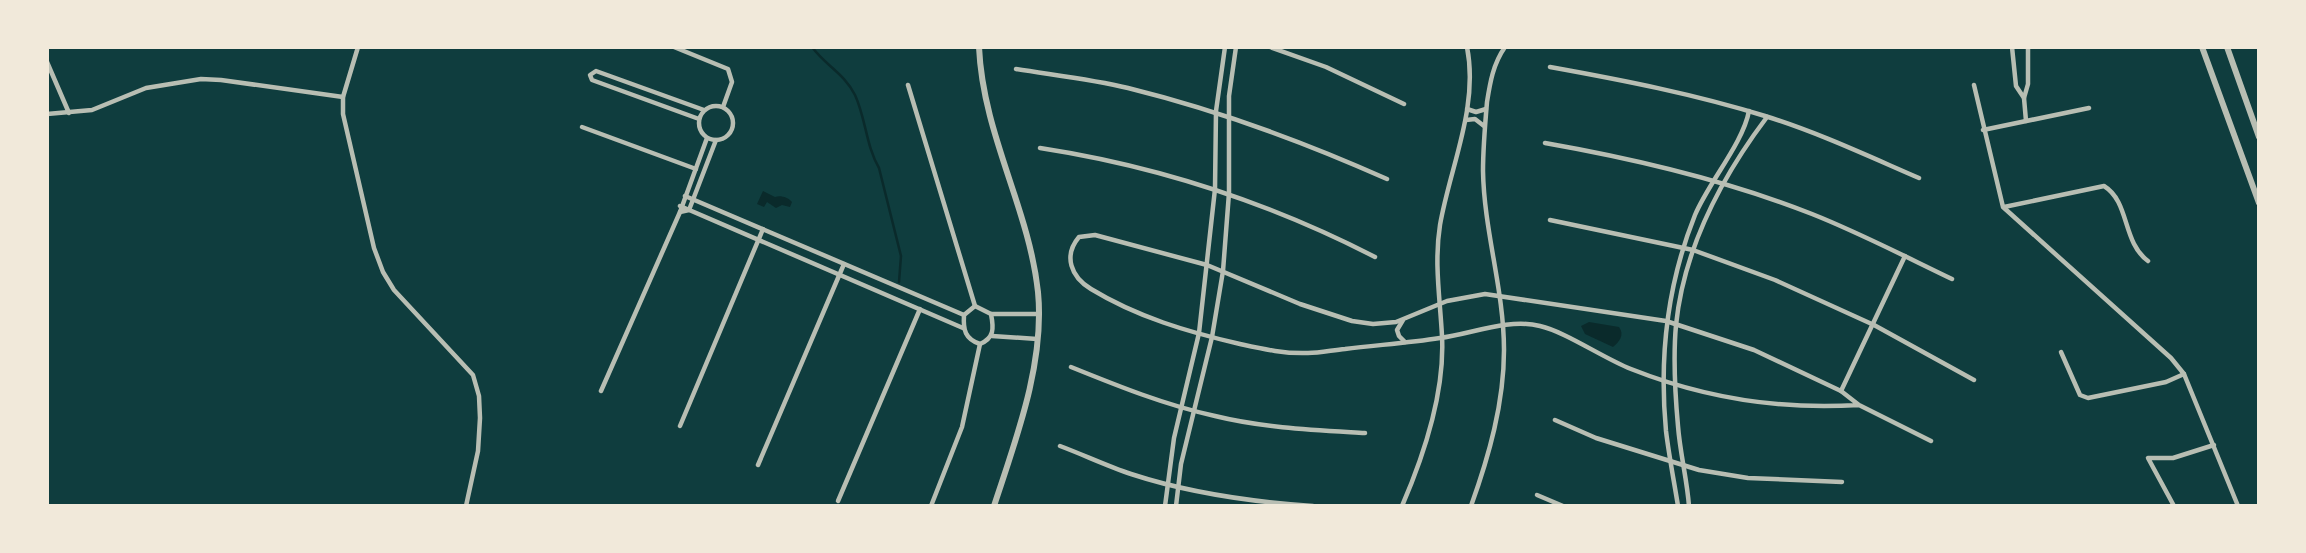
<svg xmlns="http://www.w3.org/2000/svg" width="2306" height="553" viewBox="0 0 2306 553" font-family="Commissioner,sans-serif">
<rect width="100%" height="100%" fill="#0f3d3e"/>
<!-- water -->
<g fill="#0a2a2b">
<path d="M763,191L775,197C780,195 788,197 792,202L790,207L782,205L776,208L767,202L764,207L757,204Z"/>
<path d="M1589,322L1619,327C1625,335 1619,342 1613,347L1585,334L1581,326Z"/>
</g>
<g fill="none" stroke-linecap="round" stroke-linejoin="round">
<!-- stream -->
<path stroke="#0a2a2b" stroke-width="2.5" d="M812,47C826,66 844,73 855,95C866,119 866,146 879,168L901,256L899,282"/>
<!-- minor -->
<g stroke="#b8beb3" stroke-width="4.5">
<polyline points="358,47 343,97 343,114 374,248 383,272 394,290 473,375 479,396 480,418 478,451 466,506"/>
<polyline points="674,47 728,69 732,82 723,107"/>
<polyline points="1270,47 1326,67 1404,104"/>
<polyline points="2012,47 2016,86 2024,98 2026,121"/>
<polyline points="47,62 69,113"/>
<path d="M1550,67C1622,80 1694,94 1765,116C1817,132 1868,156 1919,178"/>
<path d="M1016,69C1053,75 1091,79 1128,88C1217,110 1302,141 1387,179"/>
<polyline points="908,85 975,306"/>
<polyline points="1974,85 2003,207 2171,358 2184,374 2238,506"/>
<polyline points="2024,98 2028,84 2028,47"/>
<circle cx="716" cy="123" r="17"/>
<polyline points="1467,109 1476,112 1486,109"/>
<polyline points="47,114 92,110 146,88 201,79 221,80 343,97"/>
<polyline points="699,119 592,80 590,75 596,71 704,110"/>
<polyline points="1466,120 1475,119 1484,126"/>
<polyline points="582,127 696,169"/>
<polyline points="1983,130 2089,108"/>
<path d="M1545,143C1636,159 1726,180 1812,214C1860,233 1906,257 1952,279"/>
<path d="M1040,148C1157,166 1270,203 1375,257"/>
<polyline points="685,196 964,315"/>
<polyline points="680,206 963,328"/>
<path d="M2004,207L2104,186C2130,202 2122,242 2148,261"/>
<polyline points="680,212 689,210 716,140"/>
<polyline points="1550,220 1693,250 1775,280 1874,325 1974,380"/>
<path d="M975,306L991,314C994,329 994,338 980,344C965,339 963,330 964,315Z"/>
<polyline points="991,314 1039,314"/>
<polyline points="1403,320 1397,330 1399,336 1405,342"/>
<polyline points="992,336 1037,339"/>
<polyline points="2061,352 2080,395 2088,398 2166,382 2184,374"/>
<path d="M1071,367C1118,386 1165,405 1215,416C1264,428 1315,430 1365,433"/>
<polyline points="601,391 680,212 707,138"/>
<polyline points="1841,391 1905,256"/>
<path d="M1859,405C1781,410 1704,398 1631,369C1603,358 1566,332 1540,326C1508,318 1471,334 1440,338C1408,343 1377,345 1345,349C1333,350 1320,353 1308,353C1285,354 1263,349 1240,344C1188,332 1137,317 1091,289C1071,277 1063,256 1079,237L1095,235L1207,265L1300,304L1352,321L1373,324L1396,322L1447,301L1485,294L1666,321L1754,350L1841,391L1859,405L1931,441"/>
<polyline points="1555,420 1596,438 1699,470 1748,478 1842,482"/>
<polyline points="680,426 763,229"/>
<path d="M1060,446C1084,455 1107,466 1131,474C1189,493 1253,502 1313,506"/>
<polyline points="758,465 844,264"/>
<polyline points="1537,495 1563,506"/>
<polyline points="838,501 920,309"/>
<polyline points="931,506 962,427 980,344"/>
<polyline points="1165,506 1174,438 1199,333 1215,189 1216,111 1225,47"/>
<polyline points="1176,506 1181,464 1212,337 1223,271 1229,193 1229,96 1236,47"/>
<path d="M1402,506C1424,455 1445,392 1442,336C1440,298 1434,263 1440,225C1450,167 1479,107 1467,47"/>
<path d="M1471,506C1489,456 1504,403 1504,350C1504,290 1484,231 1483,171C1483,148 1485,125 1487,102C1490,83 1493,64 1505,47"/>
<path d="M1678,506C1674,481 1669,456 1666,431C1659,357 1667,285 1695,215C1709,182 1743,143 1749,111"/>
<path d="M1689,506C1687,479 1680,453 1678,426C1675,393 1673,358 1676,325C1684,247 1721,178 1767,117"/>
<polyline points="2174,506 2148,458 2173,458 2214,445"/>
</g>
<!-- tertiary -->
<g stroke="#b8beb3" stroke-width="6">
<path d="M979,47C983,135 1029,208 1038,292C1045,363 1016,439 994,506"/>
<polyline points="2202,47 2259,203"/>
<polyline points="2227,47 2259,137"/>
</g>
</g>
<!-- border -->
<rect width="2306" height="553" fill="none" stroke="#f1e9da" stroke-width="98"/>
</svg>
